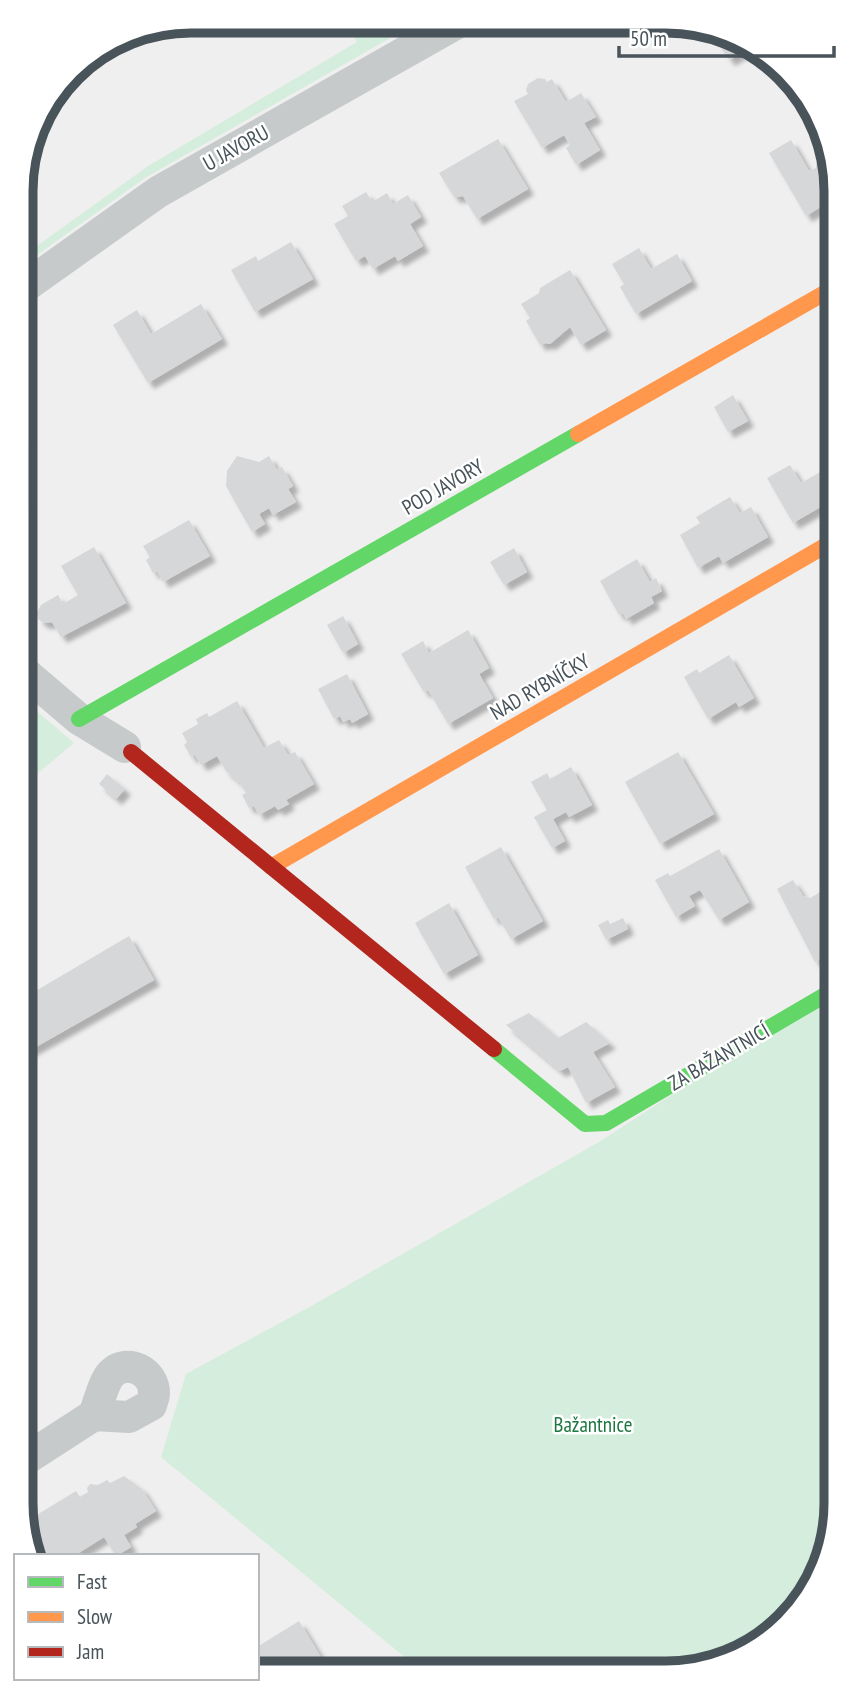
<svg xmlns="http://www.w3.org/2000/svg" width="857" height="1694" viewBox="0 0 857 1694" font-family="'PT Sans Narrow',sans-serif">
<defs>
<filter id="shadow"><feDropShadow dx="6" dy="6" stdDeviation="2" flood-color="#0004"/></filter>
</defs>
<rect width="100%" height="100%" fill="#f0efef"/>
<!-- green -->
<g fill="#d5eddc">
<polygon points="343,22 418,22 145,178 23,265 23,256 148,166 357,42"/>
<polygon points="25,701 74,743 26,783"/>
<polygon points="832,991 836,1514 801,1607 720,1664 418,1668 161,1457 186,1374 313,1305 599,1142"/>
</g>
<!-- building -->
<g fill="#d6d7d8" filter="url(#shadow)">
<polygon points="709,29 748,49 729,60"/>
<polygon points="538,78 545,79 547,82 552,79 566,102 581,93 596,117 584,123 600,150 576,165 566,148 570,145 564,135 542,148 514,101 528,94 526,90 528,84"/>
<polygon points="498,139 528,189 477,219 463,196 454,197 439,173"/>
<polygon points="791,140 809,171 816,168 816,162 827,155 826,200 827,203 806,216 769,153"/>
<polygon points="366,192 372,202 387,193 393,204 408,195 421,217 410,224 423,246 398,261 395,256 373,269 365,256 356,261 334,224 348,216 342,206"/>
<polygon points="291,242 313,279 255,312 231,270 256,256 258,261"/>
<polygon points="639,248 651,269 677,254 692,281 636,314 620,287 624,284 612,264"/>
<polygon points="570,270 606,330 581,345 570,327 550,344 545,343 540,345 526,321 530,318 521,304 539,293 540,288"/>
<polygon points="201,304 222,339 148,383 113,325 137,310 151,334"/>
<polygon points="733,395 748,421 728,432 714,407"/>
<polygon points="237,456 259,462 269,456 277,470 282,467 293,486 288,489 296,502 273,515 269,508 259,514 265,524 252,532 226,486 227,471"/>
<polygon points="790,465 801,483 829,467 829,502 793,523 767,478"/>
<polygon points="730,497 740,513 751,507 768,537 723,563 719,556 698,568 680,535 700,523 696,517"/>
<polygon points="189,520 210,556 163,582 157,571 153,573 146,560 150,557 143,546"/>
<polygon points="94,547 126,603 61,637 52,622 44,623 38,619 37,612 41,605 58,595 63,604 78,595 61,566"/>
<polygon points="514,548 527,572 504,585 490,562"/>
<polygon points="637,559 650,582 656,578 662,591 651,597 654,603 626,619 623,613 619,615 600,581"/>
<polygon points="343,616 358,644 343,653 327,625"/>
<polygon points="468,630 489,668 479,674 493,698 448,724 428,690 424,692 401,654 423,641 429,653"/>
<polygon points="729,655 754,698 739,707 736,702 708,719 684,677 697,669 699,673"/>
<polygon points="347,674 368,714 352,723 350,719 343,722 340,716 334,719 318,689"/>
<polygon points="237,701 264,748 279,740 288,755 295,752 314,784 286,800 289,804 278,810 275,806 259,815 254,806 249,808 242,795 246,793 240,783 226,771 217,756 201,765 195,755 191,757 184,745 187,742 182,733 198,724 196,719 207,713 209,717"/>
<polygon points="678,752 714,814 660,844 625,782"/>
<polygon points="571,767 592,805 569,817 566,812 553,819 565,841 552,848 534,817 547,810 531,782 547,773 550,779"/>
<polygon points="107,774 125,789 116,799 99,784"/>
<polygon points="501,847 543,921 511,939 498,917 494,919 465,867"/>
<polygon points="719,849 749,902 719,920 700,890 689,896 695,906 676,917 655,880 668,873 670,876"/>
<polygon points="793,880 803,896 810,898 827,888 832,896 832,953 815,962 777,889"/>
<polygon points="449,903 478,955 444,974 415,923"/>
<polygon points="623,918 628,929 606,940 598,925 608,920 610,924"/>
<polygon points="129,936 154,980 27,1052 27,996"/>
<polygon points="529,1013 558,1038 586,1022 610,1043 593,1052 615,1087 586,1103 568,1067 560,1071 506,1025"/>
<polygon points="124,1476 142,1489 156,1511 135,1524 137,1527 124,1535 131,1547 116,1556 104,1537 74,1556 30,1556 30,1519 76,1491 80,1497 88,1492 87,1488 90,1484 98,1485 107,1480 110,1483"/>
<polygon points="299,1621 327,1667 323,1669 257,1670 257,1647"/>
</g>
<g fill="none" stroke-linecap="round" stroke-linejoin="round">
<!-- street -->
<g stroke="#c7cacb" stroke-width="32">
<polyline points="23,288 158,192 457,23"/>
<polyline points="25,673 79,719 125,747"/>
<path d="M29,1457L94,1415L129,1417L151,1405C152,1401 154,1398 154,1394C155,1372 127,1357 111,1374C104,1381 98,1405 94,1415"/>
</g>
<!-- fast -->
<g stroke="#63d668" stroke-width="16">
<polyline points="79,719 578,434"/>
<polyline points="494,1049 585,1124 606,1123 832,991"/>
</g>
<!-- slow -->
<g stroke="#ff974d" stroke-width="16">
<polyline points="578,434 828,291"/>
<polyline points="271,867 830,543"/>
</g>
<!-- jam -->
<polyline stroke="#b3261e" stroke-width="16" points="131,752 494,1049"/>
</g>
<g text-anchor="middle" stroke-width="5" stroke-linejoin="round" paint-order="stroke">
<!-- street labels -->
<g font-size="21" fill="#48535a" stroke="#fff">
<text transform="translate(236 148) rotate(-29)" y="7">U JAVORU</text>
<text transform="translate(443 487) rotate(-30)" y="7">POD JAVORY</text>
<text transform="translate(540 687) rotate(-30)" y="7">NAD RYBNÍČKY</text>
<text transform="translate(719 1057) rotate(-30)" y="7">ZA BAŽANTNICÍ</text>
</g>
<!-- park labels -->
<g font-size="21" fill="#1d7740" stroke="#fff">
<text x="593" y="1432">Bažantnice</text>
</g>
</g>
<!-- crop -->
<path d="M0 0H857V1694H0ZM191 33H666A158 158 0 0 1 824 191V1503A158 158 0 0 1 666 1661H191A158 158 0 0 1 33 1503V191A158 158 0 0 1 191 33Z" fill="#fff" fill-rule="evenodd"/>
<path fill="none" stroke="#48535a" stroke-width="9" d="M191 33H666A158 158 0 0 1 824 191V1503A158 158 0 0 1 666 1661H191A158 158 0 0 1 33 1503V191A158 158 0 0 1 191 33Z"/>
<!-- legend -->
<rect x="14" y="1554" width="245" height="126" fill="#ffffff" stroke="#b6babd" stroke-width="2"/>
<rect x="28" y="1577" width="35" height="10" fill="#63d668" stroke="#b6babd" stroke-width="2"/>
<text x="77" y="1589" font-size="21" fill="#48535a">Fast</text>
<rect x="28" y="1612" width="35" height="10" fill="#ff974d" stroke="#b6babd" stroke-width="2"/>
<text x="77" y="1624" font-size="21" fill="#48535a">Slow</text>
<rect x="28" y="1647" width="35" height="10" fill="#b3261e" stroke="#b6babd" stroke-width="2"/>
<text x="77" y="1659" font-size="21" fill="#48535a">Jam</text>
<!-- scale -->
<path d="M619 46v10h215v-10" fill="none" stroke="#48535a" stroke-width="3.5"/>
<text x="630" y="46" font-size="21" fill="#48535a" stroke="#ffffff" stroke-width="5" paint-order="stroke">50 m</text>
</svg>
